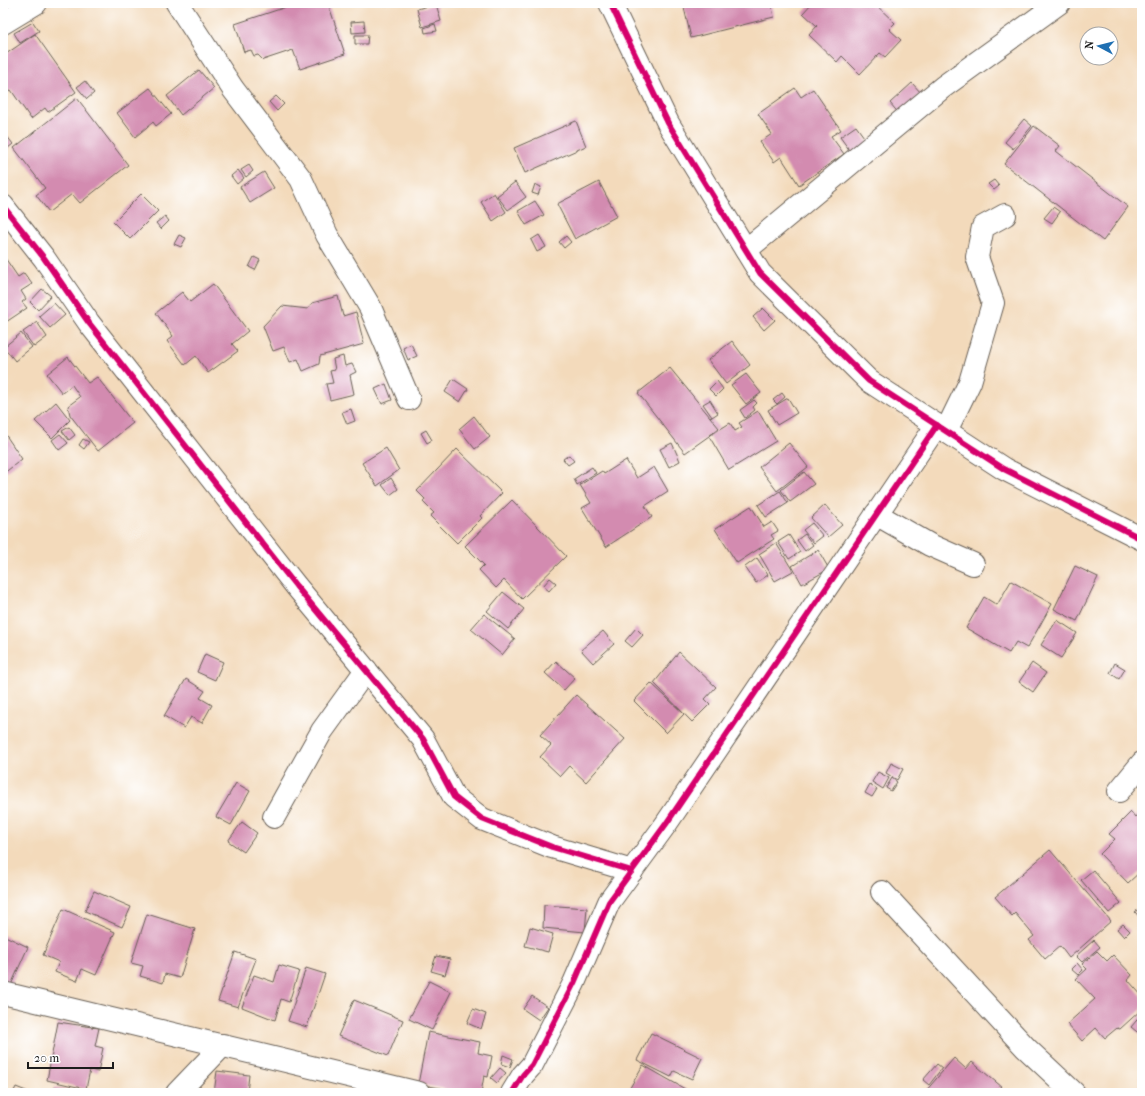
<svg xmlns="http://www.w3.org/2000/svg" width="1145" height="1096" viewBox="0 0 1145 1096" font-family="'IM FELL French Canon',serif">
<rect width="100%" height="100%" fill="#fff"/>
<filter id="ink" filterUnits="userSpaceOnUse"><feTurbulence type="fractalNoise" baseFrequency=".025" numOctaves="2"/><feDisplacementMap in="SourceGraphic" scale="8" xChannelSelector="R" yChannelSelector="G"/><feConvolveMatrix kernelMatrix="1 2 1 2 8 2 1 2 1" color-interpolation-filters="sRGB"/></filter>
<filter id="wash" filterUnits="userSpaceOnUse"><feTurbulence type="fractalNoise" baseFrequency=".012" numOctaves="4" result="noise"/><feDisplacementMap in="SourceGraphic" scale="16" xChannelSelector="R" yChannelSelector="G"/><feGaussianBlur stdDeviation="0.9" result="paint"/><feColorMatrix in="noise" values="0 0 0 0 0 0 0 0 0 0 0 0 0 0 0 0 0 1.4 0 .05"/><feComposite in="paint" operator="in"/></filter>
<g filter="url(#wash)">
<rect width="100%" height="100%" fill="#f3dabb"/>
<g id="blocks">
<!-- building -->
<g fill="#d38bb0">
<polygon points="298,3 328,3 345,54 300,69 293,50 263,60 258,55 254,56 251,50 244,52 235,24"/>
<polygon points="683,3 771,3 774,17 691,38"/>
<polygon points="812,3 874,3 895,23 889,29 901,40 885,57 880,53 860,74 842,56 837,62 809,35 817,26 803,13"/>
<polygon points="436,4 441,21 422,27 417,9"/>
<polygon points="364,21 365,32 352,33 351,22"/>
<polygon points="33,22 39,31 20,43 14,33"/>
<polygon points="435,24 437,31 425,33 424,28"/>
<polygon points="35,34 76,92 48,112 45,108 31,119 11,90 3,95 3,56"/>
<polygon points="355,35 368,35 367,44 355,44"/>
<polygon points="199,70 214,88 181,115 167,96"/>
<polygon points="85,81 94,93 87,99 77,87"/>
<polygon points="912,83 922,94 900,115 890,103"/>
<polygon points="150,88 171,114 156,126 153,122 135,137 117,113"/>
<polygon points="795,88 801,97 813,89 841,130 831,136 844,154 799,185 781,157 774,162 760,142 772,134 758,114"/>
<polygon points="276,96 284,104 277,111 269,102"/>
<polygon points="77,98 128,165 80,203 72,194 49,212 36,195 45,188 14,148"/>
<polygon points="1024,119 1032,126 1013,149 1005,142"/>
<polygon points="576,121 586,146 525,173 514,148"/>
<polygon points="856,126 869,144 853,155 840,137"/>
<polygon points="1034,126 1060,146 1056,151 1128,207 1103,241 1004,164"/>
<polygon points="3,131 13,144 3,152"/>
<polygon points="249,165 253,171 246,177 241,170"/>
<polygon points="238,170 244,178 237,184 231,176"/>
<polygon points="264,172 274,188 250,203 240,187"/>
<polygon points="994,180 999,186 994,190 988,184"/>
<polygon points="515,182 526,197 508,210 497,196"/>
<polygon points="599,182 617,216 575,239 557,204"/>
<polygon points="535,184 541,187 538,195 532,193"/>
<polygon points="494,193 506,212 493,221 481,202"/>
<polygon points="141,194 158,211 130,239 113,222"/>
<polygon points="535,201 544,215 526,225 518,211"/>
<polygon points="1053,207 1060,212 1052,223 1044,218"/>
<polygon points="165,216 169,221 161,229 156,223"/>
<polygon points="179,235 186,238 181,247 174,244"/>
<polygon points="539,235 546,247 537,252 531,240"/>
<polygon points="566,236 571,242 564,248 559,242"/>
<polygon points="3,255 18,277 24,273 32,284 21,291 26,299 22,302 27,308 3,324"/>
<polygon points="254,257 260,260 255,270 249,267"/>
<polygon points="213,284 248,331 232,344 238,351 208,373 196,356 185,365 167,341 173,336 156,313 182,292 190,302"/>
<polygon points="42,289 51,296 38,310 30,302"/>
<polygon points="338,296 343,316 356,312 364,344 320,356 319,364 303,371 298,359 290,362 284,347 273,351 263,326 282,306 308,309 312,303"/>
<polygon points="54,303 65,315 50,328 39,316"/>
<polygon points="763,308 775,320 764,330 753,317"/>
<polygon points="37,322 47,337 34,347 23,332"/>
<polygon points="21,333 32,347 15,361 4,347"/>
<polygon points="732,341 750,365 726,384 708,360"/>
<polygon points="411,344 417,356 408,360 403,348"/>
<polygon points="343,356 345,366 352,364 356,372 350,375 354,394 330,400 326,384 333,383 330,371 335,370 333,359"/>
<polygon points="68,357 88,383 97,377 133,423 98,451 70,415 68,406 80,397 72,385 62,393 47,374"/>
<polygon points="670,368 719,428 709,436 730,423 735,431 742,427 739,423 758,411 776,441 729,470 709,436 685,453 638,393"/>
<polygon points="746,374 761,393 746,404 731,385"/>
<polygon points="453,379 468,389 460,402 445,392"/>
<polygon points="717,381 723,389 716,396 709,389"/>
<polygon points="386,384 392,400 382,404 375,389"/>
<polygon points="782,393 785,397 777,404 773,400"/>
<polygon points="788,398 797,413 777,425 768,410"/>
<polygon points="710,400 718,413 712,417 703,404"/>
<polygon points="754,400 757,403 753,407 755,410 745,418 740,410"/>
<polygon points="56,402 70,420 52,438 35,421"/>
<polygon points="351,409 355,421 347,424 342,412"/>
<polygon points="474,416 490,437 475,449 459,429"/>
<polygon points="69,427 75,435 69,440 62,431"/>
<polygon points="426,430 432,440 427,443 421,433"/>
<polygon points="3,431 22,459 3,474"/>
<polygon points="60,434 68,443 59,450 52,440"/>
<polygon points="83,439 89,442 84,449 79,445"/>
<polygon points="672,443 680,461 669,467 660,449"/>
<polygon points="789,443 808,467 777,491 759,467"/>
<polygon points="386,448 399,470 377,486 362,463"/>
<polygon points="457,449 502,493 480,516 482,518 457,543 430,516 434,513 423,502 425,499 417,491"/>
<polygon points="569,455 574,461 568,465 563,459"/>
<polygon points="626,460 637,478 654,467 668,491 645,506 652,517 606,547 582,508 591,503 580,485 602,471 604,474"/>
<polygon points="592,467 596,473 577,485 574,479"/>
<polygon points="804,472 814,484 790,502 781,490"/>
<polygon points="391,478 398,489 390,495 382,485"/>
<polygon points="780,491 788,503 766,517 758,505"/>
<polygon points="512,500 566,556 522,599 504,580 496,588 479,570 484,565 465,546"/>
<polygon points="825,505 842,525 828,537 811,518"/>
<polygon points="751,506 764,527 772,522 778,531 771,535 774,539 737,563 715,529"/>
<polygon points="812,523 823,536 814,543 803,530"/>
<polygon points="805,534 813,545 805,551 797,540"/>
<polygon points="789,535 800,552 789,559 778,542"/>
<polygon points="776,543 793,571 775,581 759,554"/>
<polygon points="818,550 829,569 802,584 792,566"/>
<polygon points="757,558 768,575 756,583 745,567"/>
<polygon points="1075,566 1098,577 1077,621 1054,609"/>
<polygon points="550,578 556,583 549,591 543,586"/>
<polygon points="1011,581 1052,604 1027,648 1016,642 1009,653 966,628 984,597 997,605"/>
<polygon points="503,592 524,609 508,629 487,611"/>
<polygon points="484,614 515,639 502,655 471,629"/>
<polygon points="1057,620 1077,633 1061,658 1041,645"/>
<polygon points="636,628 643,635 632,647 625,641"/>
<polygon points="603,631 614,644 593,663 581,650"/>
<polygon points="679,652 716,687 705,699 710,704 692,722 654,683"/>
<polygon points="205,654 223,662 215,680 197,672"/>
<polygon points="556,661 575,678 564,690 545,673"/>
<polygon points="1032,663 1046,673 1033,692 1019,682"/>
<polygon points="1115,663 1125,669 1119,679 1110,673"/>
<polygon points="186,679 205,691 200,698 212,705 202,723 191,717 184,728 164,716"/>
<polygon points="651,683 684,714 666,733 634,701"/>
<polygon points="576,695 625,739 586,782 569,766 560,776 540,757 551,745 540,735"/>
<polygon points="891,763 903,769 897,780 886,773"/>
<polygon points="878,772 889,778 883,789 872,782"/>
<polygon points="892,778 897,782 891,791 886,788"/>
<polygon points="236,783 250,791 231,825 216,817"/>
<polygon points="870,784 877,789 872,797 865,793"/>
<polygon points="1142,810 1142,870 1128,883 1100,854 1115,839 1109,834 1131,812 1135,817"/>
<polygon points="242,822 257,833 244,852 228,841"/>
<polygon points="1050,850 1111,921 1069,958 1060,946 1045,959 1029,940 1034,936 1015,913 1012,916 995,897"/>
<polygon points="1093,870 1121,903 1109,913 1081,880"/>
<polygon points="94,891 131,907 122,927 85,911"/>
<polygon points="544,905 587,908 585,932 543,928"/>
<polygon points="1142,906 1142,920 1135,912"/>
<polygon points="63,909 115,932 96,975 82,969 77,981 55,972 59,962 43,955"/>
<polygon points="147,914 195,929 180,978 165,974 163,983 140,976 143,966 131,963"/>
<polygon points="1123,924 1130,931 1124,937 1117,929"/>
<polygon points="530,927 553,934 548,952 525,946"/>
<polygon points="3,935 28,947 11,985 3,982"/>
<polygon points="1094,940 1100,947 1082,962 1076,956"/>
<polygon points="1097,951 1107,961 1113,955 1132,975 1128,980 1142,996 1142,1009 1120,1029 1117,1028 1105,1038 1096,1028 1082,1041 1067,1024 1095,999 1076,979 1087,969 1082,964"/>
<polygon points="235,952 256,959 238,1007 218,1001"/>
<polygon points="436,956 450,959 445,975 431,971"/>
<polygon points="1077,963 1083,970 1078,975 1071,969"/>
<polygon points="279,965 299,971 289,1002 281,999 275,1020 242,1007 254,975 274,982"/>
<polygon points="306,968 325,974 307,1027 288,1021"/>
<polygon points="429,981 451,992 432,1030 409,1019"/>
<polygon points="532,996 548,1007 539,1020 523,1009"/>
<polygon points="354,1000 403,1020 388,1056 338,1036"/>
<polygon points="473,1009 486,1014 481,1029 467,1023"/>
<polygon points="1142,1014 1142,1036 1131,1027"/>
<polygon points="58,1022 99,1028 95,1046 103,1048 98,1072 90,1070 86,1089 47,1080"/>
<polygon points="428,1032 480,1042 478,1053 492,1056 488,1077 484,1076 481,1093 467,1093 418,1084"/>
<polygon points="651,1033 702,1058 692,1079 674,1071 671,1077 637,1060"/>
<polygon points="503,1055 513,1059 510,1067 501,1064"/>
<polygon points="954,1058 966,1069 972,1062 1002,1087 996,1093 927,1093 925,1092"/>
<polygon points="937,1064 942,1068 929,1085 923,1080"/>
<polygon points="643,1065 692,1093 627,1093"/>
<polygon points="500,1068 506,1073 497,1083 491,1078"/>
<polygon points="217,1071 249,1075 247,1093 214,1093"/>
<polygon points="16,1087 31,1093 13,1093"/>
<polygon points="55,1087 80,1092 80,1093 54,1093"/>
</g>
</g>
</g>
<g filter="url(#ink)">
<use href="#blocks" fill-opacity="0" stroke="#675e54" stroke-width="1"/>
<g fill="none" stroke-linecap="round" stroke-linejoin="round">
<defs>
<g id="minor">
<polyline points="177,3 233,89 301,179 327,235 370,307 409,399"/>
<polyline points="610,3 668,123 760,273 869,381 1004,469 1142,539"/>
<polyline points="3,23 36,3"/>
<polyline points="3,206 44,258 89,323 296,586 423,739 454,797 482,819 552,847 632,871"/>
<polyline points="746,250 943,87 1059,3"/>
<polyline points="946,431 970,382 993,303 977,257 983,227 1005,215"/>
<polyline points="876,514 930,545 973,564"/>
<polyline points="1119,791 1142,763"/>
<polyline points="274,817 322,731 366,670"/>
<polyline points="882,892 1026,1048 1074,1093"/>
<polyline points="3,993 419,1093"/>
<polyline points="177,1093 223,1045"/>
<polyline points="512,1093 523,1075 532,1065 574,983 609,902 666,824 937,425"/>
</g>
</defs>
<!-- minor casing -->
<use href="#minor" stroke="#675e54" stroke-width="24"/>
<!-- minor -->
<use href="#minor" stroke="#fff" stroke-width="22"/>
<defs>
<g id="cycleway">
<polyline points="610,3 668,123 760,273 869,381 1004,469 1142,539"/>
<polyline points="3,206 44,258 89,323 296,586 423,739 454,797 482,819 552,847 632,871"/>
<polyline points="512,1093 523,1075 532,1065 574,983 609,902 666,824 937,425"/>
</g>
</defs>
<!-- cycleway casing -->
<use href="#cycleway" stroke="#fff" stroke-width="8"/>
<!-- cycleway -->
<use href="#cycleway" stroke="#d6006c" stroke-width="6"/>
</g>
</g>
<!-- margin -->
<rect width="1145" height="1096" fill="none" stroke="#fff" stroke-width="16"/>
<!-- north arrow -->
<g transform="translate(1099 46) rotate(277)"><circle r="19" fill="#ffffff" stroke="#a4a4a4"/>
<path d="M0-3L7 15L0 10L-7 15Z" fill="#1f6fb2"/>
<text y="-6" font-size="11" font-weight="bold" text-anchor="middle" fill="#1c1c1c">N</text>
</g>
<!-- scale -->
<path d="M28 1062v6h85v-6" fill="none" stroke="#1c1c1c" stroke-width="2"/>
<text x="34" y="1062" font-size="12" fill="#1c1c1c" stroke="#ffffff" stroke-width="3" paint-order="stroke">20 m</text>
</svg>
